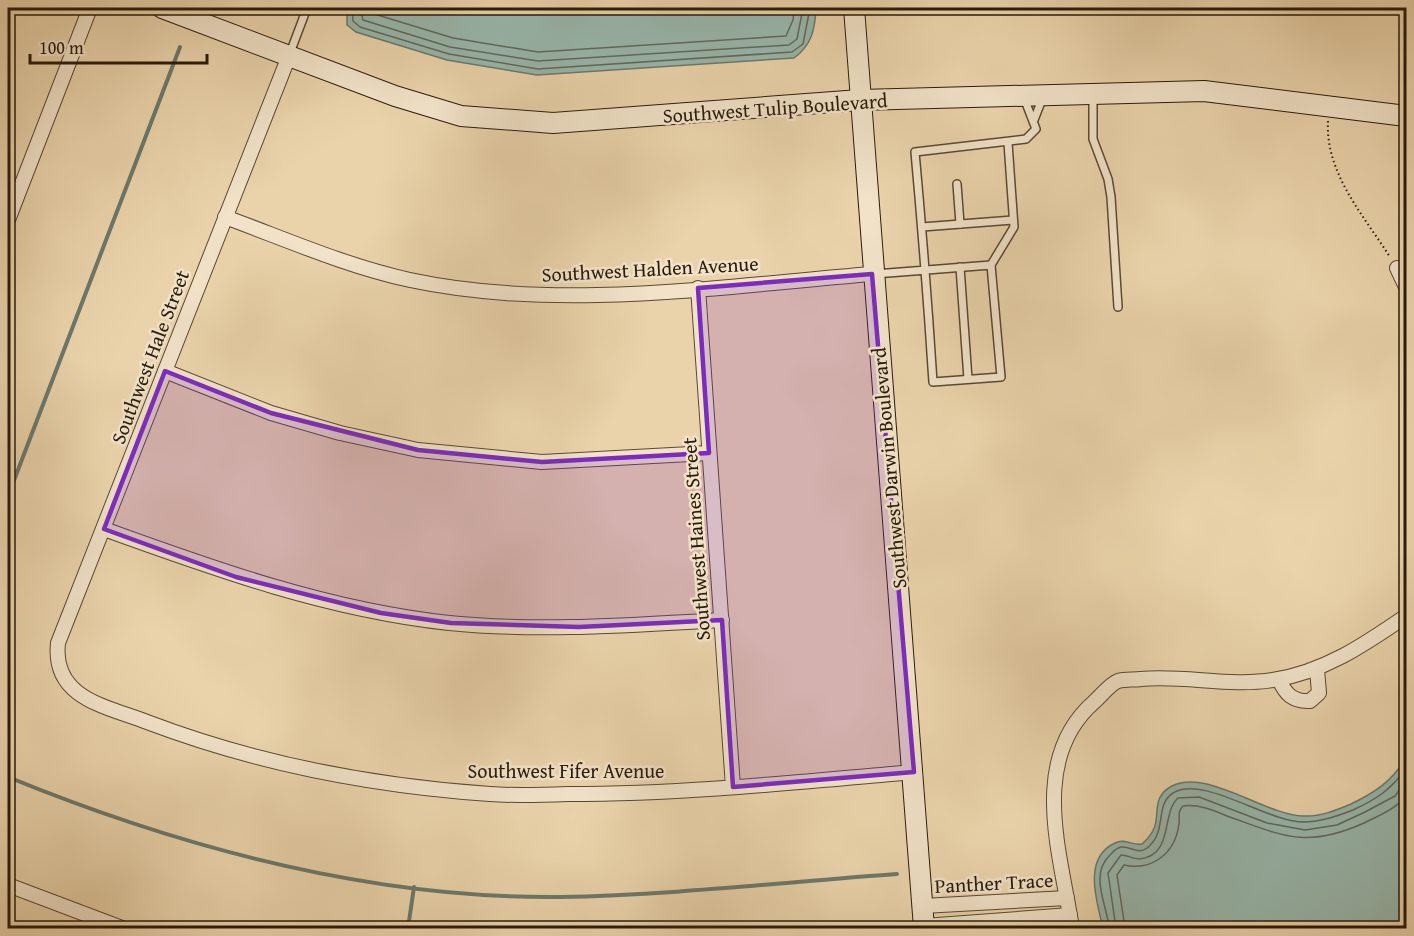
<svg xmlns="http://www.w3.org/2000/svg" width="1414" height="936" viewBox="0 0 1414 936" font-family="'Gentium Book Plus',serif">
<rect width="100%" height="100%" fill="#ead3ab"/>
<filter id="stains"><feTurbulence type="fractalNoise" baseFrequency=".00333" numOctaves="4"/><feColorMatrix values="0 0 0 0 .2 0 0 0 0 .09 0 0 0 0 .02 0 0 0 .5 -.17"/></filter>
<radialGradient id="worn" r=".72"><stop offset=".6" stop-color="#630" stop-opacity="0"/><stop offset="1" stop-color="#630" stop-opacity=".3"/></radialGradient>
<!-- water -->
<g fill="#98b7ad" stroke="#6c796c" stroke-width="1.5">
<path d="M347,8H816C815,29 812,45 794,58L537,75L447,60L356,32L347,25Z"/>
<path d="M1406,758V928H1103C1097,902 1082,858 1115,843C1125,838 1133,846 1142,844C1149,838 1155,831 1156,821C1158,807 1155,795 1172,786C1206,768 1265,815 1303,816C1320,817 1337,810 1351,804C1376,792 1392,781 1406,758Z"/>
</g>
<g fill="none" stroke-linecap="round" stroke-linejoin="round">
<!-- shore -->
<g stroke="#60695c" stroke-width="1.5">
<polyline points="352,8 353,21 360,27 449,54 538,69 792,52 803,44 810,8"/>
<polyline points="360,8 363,20 450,47 538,61 789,45 797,39 803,8"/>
<polyline points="369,8 371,13 453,38 538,52 786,36 793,20 794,8"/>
<path d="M1109,928C1107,904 1089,875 1110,855C1114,851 1116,848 1121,847C1131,846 1138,855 1147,848C1168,832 1154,805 1173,793C1202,774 1269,823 1304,822C1321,822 1338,816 1353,810C1377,799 1390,790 1406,769"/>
<path d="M1116,928L1108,873L1121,855C1127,855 1133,859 1140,859C1174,855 1161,813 1178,798L1199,797L1267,823L1305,830L1337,825L1365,812L1395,796L1406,781"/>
<path d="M1125,928L1117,875L1124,865C1152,871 1175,854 1179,824C1180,817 1177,812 1183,806C1198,804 1213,810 1227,816C1283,836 1306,849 1364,823C1378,816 1397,808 1406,796"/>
</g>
<!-- stream -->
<g stroke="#6c796c" stroke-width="4">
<polyline points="8,496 180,47"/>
<path d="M8,777C182,848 370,899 560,897C673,895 785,882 897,874"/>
<polyline points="408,928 414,887"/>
</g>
<defs>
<g id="lane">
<polyline points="290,53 307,8"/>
<polyline points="1093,97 1093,139 1108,179 1111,197 1118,307"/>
<polyline points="1034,120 1043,97"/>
<polyline points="957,184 960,224"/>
<polyline points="922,227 1013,220"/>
<polyline points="991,265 1014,227 1008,143"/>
<polyline points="960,267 968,379"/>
<path d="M875,274L991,265L1001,377L933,382C928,305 922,228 915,152L1026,139L1036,129L1024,98"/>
</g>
<g id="street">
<path d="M289,56L58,643C52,698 105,706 147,722C255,763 374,786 490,794C515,796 542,795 568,794C683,794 799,782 914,772"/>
<path d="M225,217C285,239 346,266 410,280C560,312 721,286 872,274"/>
<polyline points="8,220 90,8"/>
<polyline points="1397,268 1406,287"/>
<polyline points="698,288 733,787"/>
<polyline points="165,371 271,413 340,433 418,450 542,462 709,453"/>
<path d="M104,529C217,570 329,610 449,623C539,632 631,625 722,620"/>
<path d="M1279,679C1285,694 1293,702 1310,701L1319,693L1317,669"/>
<polyline points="8,885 122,928"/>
<polyline points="923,906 1067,898"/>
<polyline points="924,926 1070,915"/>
<path d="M1072,928C1061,854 1028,760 1094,702C1101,696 1110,684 1118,681C1125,679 1134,680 1141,679C1185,675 1230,687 1273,680C1324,672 1364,645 1406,616"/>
</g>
<g id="secondary">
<polyline points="162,8 395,96 461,116 553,123 860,100 1204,91 1406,116"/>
<polyline points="854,8 924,928"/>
</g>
</defs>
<!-- lane casing -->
<use href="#lane" stroke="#594933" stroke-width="10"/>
<!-- street casing -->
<use href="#street" stroke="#594933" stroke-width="16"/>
<!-- secondary casing -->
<use href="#secondary" stroke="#291b0b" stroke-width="22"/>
<!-- path -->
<path stroke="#291b0b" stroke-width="2" stroke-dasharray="1.5 3" stroke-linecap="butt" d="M1328,121C1325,173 1364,216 1390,257"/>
<!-- lane -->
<use href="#lane" stroke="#f1e2c8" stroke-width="7"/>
<!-- street -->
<use href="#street" stroke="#f1e2c8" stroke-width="14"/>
<!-- secondary -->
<use href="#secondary" stroke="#f1e2c8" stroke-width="20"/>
</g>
<!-- marked area -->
<path fill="#7b2cbf" fill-opacity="0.2" stroke="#7b2cbf" stroke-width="4.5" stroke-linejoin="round" d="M872,274L914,772L733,787L722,620L579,627L451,623L381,613L236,577L104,529L165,371L271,413L418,450L542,462L709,453L698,288Z"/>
<g text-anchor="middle" stroke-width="5" stroke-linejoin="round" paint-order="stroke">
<!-- street labels -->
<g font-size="20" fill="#291b0b" stroke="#f1e2c8">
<text transform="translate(775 108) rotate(-4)" y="7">Southwest Tulip Boulevard</text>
<text transform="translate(650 269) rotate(-3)" y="7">Southwest Halden Avenue</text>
<text transform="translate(150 357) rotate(-69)" y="7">Southwest Hale Street</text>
<text transform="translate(889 468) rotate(-95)" y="7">Southwest Darwin Boulevard</text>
<text transform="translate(696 539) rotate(-94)" y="7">Southwest Haines Street</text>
<text x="566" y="778">Southwest Fifer Avenue</text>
<text transform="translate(994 883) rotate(-3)" y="7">Panther Trace</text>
</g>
</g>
<!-- margin -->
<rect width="1414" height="936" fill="none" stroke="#ead3ab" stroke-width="30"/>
<rect x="9" y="9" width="1396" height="918" fill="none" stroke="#291b0b" stroke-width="3"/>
<rect x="15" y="15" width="1384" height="906" fill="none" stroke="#291b0b" stroke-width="1.5"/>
<!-- scale -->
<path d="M30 54v9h177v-9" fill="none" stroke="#291b0b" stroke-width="3"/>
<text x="39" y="54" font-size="18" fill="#291b0b" stroke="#f1e2c8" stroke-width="4.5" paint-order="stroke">100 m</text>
<rect width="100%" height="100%" filter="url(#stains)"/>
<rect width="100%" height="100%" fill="url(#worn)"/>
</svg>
